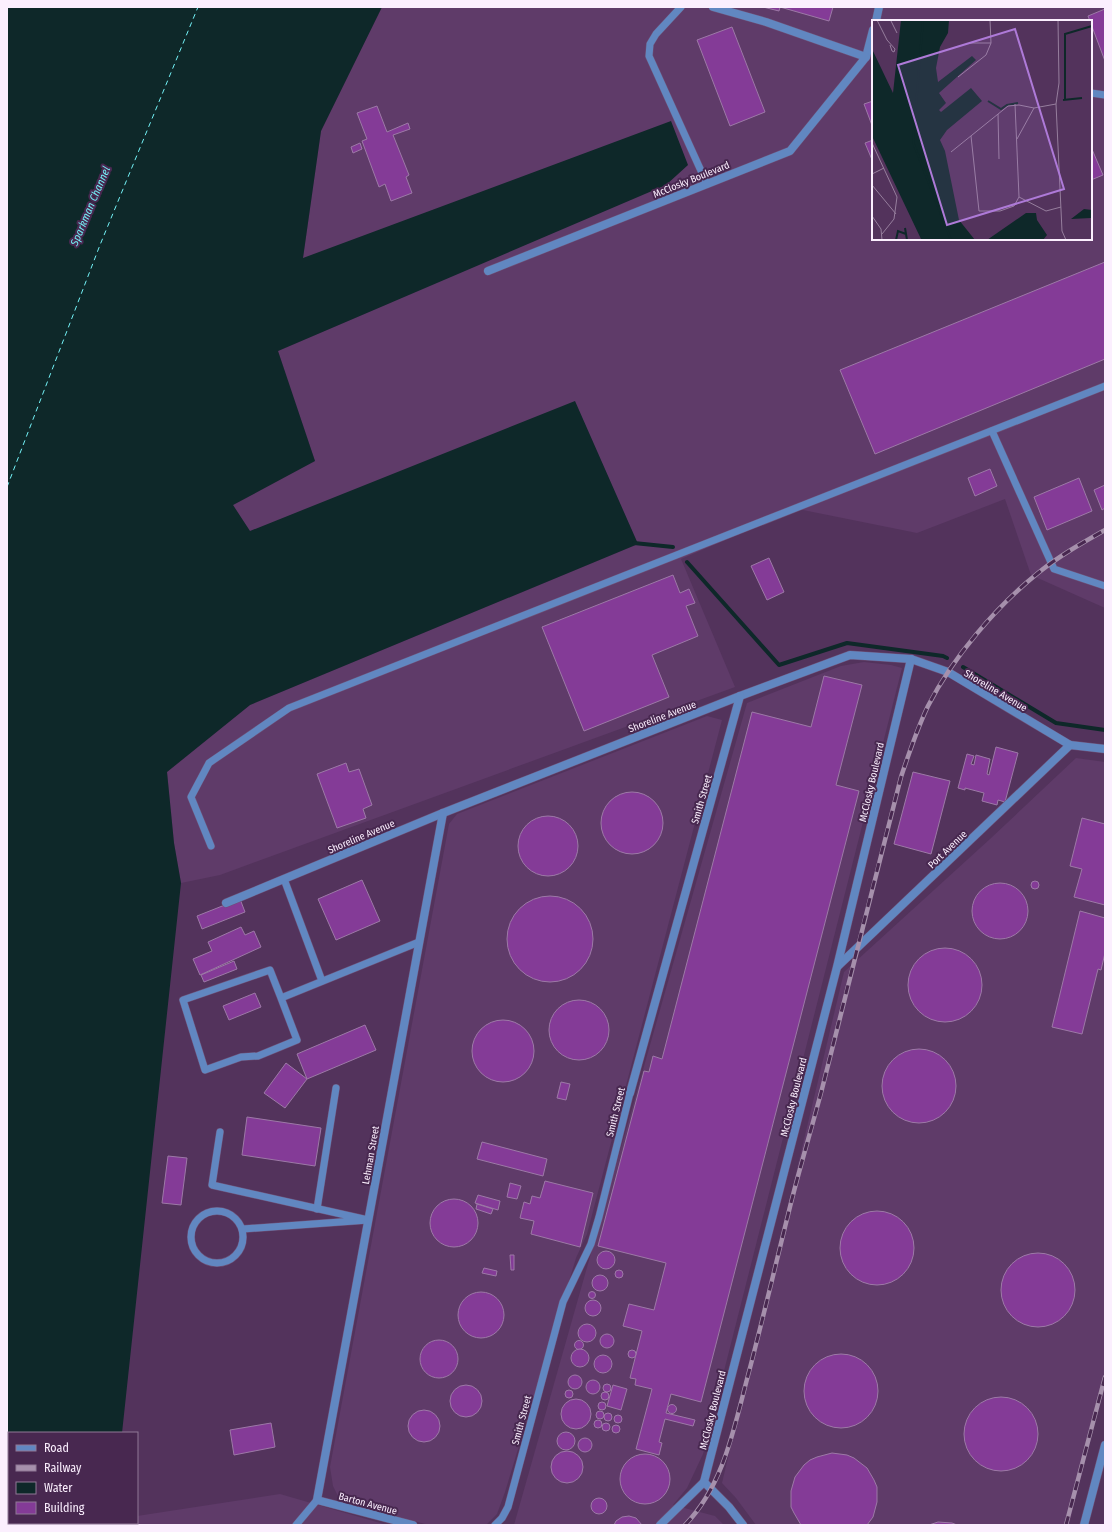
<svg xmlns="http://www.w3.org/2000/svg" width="1112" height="1532" viewBox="0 0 1112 1532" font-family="'Fira Sans Condensed',sans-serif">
<rect width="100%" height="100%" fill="#53335c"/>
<!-- built -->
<g fill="#5f3b69" fill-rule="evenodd">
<path d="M382,7H1105V608L1031,575L1005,499L917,533L798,509L681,559L735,687L220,875L181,883L174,843L167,772L250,705L638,544L575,402L250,532L233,505L315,461L278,351L392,302L303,258L321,131ZM873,21H1091V239H873Z"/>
<polygon points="864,662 891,665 902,668 703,1454 687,1488 673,1505 715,1516 724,1525 514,1525 747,703 841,666"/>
<polygon points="707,716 722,720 587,1234 576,1258 505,1492 497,1514 486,1525 429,1525 341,1502 333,1486 330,1467 449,824 457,814"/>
<polygon points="1076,758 1105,762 1105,1378 1069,1525 756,1525 736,1498 722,1483 844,972 990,839"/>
<polygon points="280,1494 387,1525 115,1525 114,1523 137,1523 137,1516"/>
</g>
<!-- water -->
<polygon fill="#0e2829" points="7,7 382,7 321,131 303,258 671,121 688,165 666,185 278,351 315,461 233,505 250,531 575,401 638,544 250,705 167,772 174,843 181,883 122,1433 9,1433 9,1523 114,1523 115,1525 7,1525"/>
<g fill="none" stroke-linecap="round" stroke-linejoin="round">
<!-- stream -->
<g stroke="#0e2829" stroke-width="4">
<polyline points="634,543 673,547"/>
<polyline points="687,562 779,665 847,643 943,656 947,658"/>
<polyline points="963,667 1056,723 1105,730"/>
</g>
<!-- ferry -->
<polyline stroke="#73f2f7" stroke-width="1" stroke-dasharray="5 4" stroke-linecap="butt" points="7,487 100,245 198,7"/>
</g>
<!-- building -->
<g fill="#843b97" stroke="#9d79a7">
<polygon points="763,7 833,7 829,21 780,7 779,11"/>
<polygon points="1105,9 1105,61 1088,16"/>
<polygon points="732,27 765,112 730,126 697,40"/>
<polygon points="873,101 873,128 864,104"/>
<polygon points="377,106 387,132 408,123 410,129 393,135 409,175 406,177 412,193 391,201 385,184 379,187 362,141 367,139 357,113"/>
<polygon points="873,140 873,162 865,143"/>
<polygon points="360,143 362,149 353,153 351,147"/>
<polygon points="1091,147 1103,175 1091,180"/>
<polygon points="1105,262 1105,359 875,454 840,370"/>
<polygon points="990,469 997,486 975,496 968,478"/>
<polygon points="1079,478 1092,511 1047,530 1034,497"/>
<polygon points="1105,485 1105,508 1102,510 1094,490"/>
<polygon points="769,558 784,592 767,600 751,566"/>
<polygon points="673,575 680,593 689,589 695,603 686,606 698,636 652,655 669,697 584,731 542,627"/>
<polygon points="824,676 862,685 836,785 859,791 701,1402 671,1394 666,1413 695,1420 693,1426 665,1419 659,1442 662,1443 659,1455 636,1449 652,1389 635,1385 636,1379 630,1378 642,1331 623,1326 629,1304 654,1310 666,1263 598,1246 644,1071 649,1072 653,1056 662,1059 752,712 811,727"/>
<polygon points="996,747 1018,753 1005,802 998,800 997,805 982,801 984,793 965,788 965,790 958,788 967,754 974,756 971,764 974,765 976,755 990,759 987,774 989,775"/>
<polygon points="346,763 349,772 359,769 372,805 363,809 366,818 337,828 317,774"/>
<polygon points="913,772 950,781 931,854 894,844"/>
<circle cx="632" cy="823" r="31"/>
<circle cx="548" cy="846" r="30"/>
<polygon points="1082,818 1105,824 1105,905 1074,897 1082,869 1070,866"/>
<polygon points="362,880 380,921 336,940 318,899"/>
<circle cx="1035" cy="885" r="4"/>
<circle cx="1000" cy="911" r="28"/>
<circle cx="550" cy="939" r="43"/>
<polygon points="240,899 245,912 202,929 197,916"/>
<polygon points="1080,911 1105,918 1105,953 1101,970 1098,969 1082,1034 1052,1027"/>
<polygon points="241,927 245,935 254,931 261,947 200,975 193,959 212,951 208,942"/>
<circle cx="945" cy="985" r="37"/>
<polygon points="234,961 237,969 204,982 201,975"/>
<polygon points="255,993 261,1007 229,1020 223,1006"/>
<circle cx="579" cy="1030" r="30"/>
<circle cx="503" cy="1051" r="31"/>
<polygon points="365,1025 376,1050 307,1079 297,1054"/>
<circle cx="919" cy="1086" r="37"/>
<polygon points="286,1063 307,1079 285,1108 264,1093"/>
<polygon points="561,1082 570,1084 566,1100 557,1098"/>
<polygon points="247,1117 321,1128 315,1166 242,1155"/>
<polygon points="482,1142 547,1159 543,1176 477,1159"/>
<polygon points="168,1156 187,1158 181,1205 162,1203"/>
<polygon points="545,1181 593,1193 580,1247 531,1234 534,1221 520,1218 524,1202 530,1204 532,1196 540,1198"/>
<polygon points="510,1183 521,1186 517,1199 507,1197"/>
<polygon points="478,1195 500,1201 498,1210 475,1203"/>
<circle cx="454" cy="1223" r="24"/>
<polygon points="477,1204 493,1209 491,1214 476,1209"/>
<circle cx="877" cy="1248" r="37"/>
<circle cx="606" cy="1260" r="9"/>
<circle cx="1038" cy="1290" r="37"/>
<polygon points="510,1255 514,1255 514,1270 511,1270"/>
<polygon points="484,1268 497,1271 496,1276 482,1273"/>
<circle cx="619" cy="1274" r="4"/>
<circle cx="600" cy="1283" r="8"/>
<circle cx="592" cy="1295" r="3.5"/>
<circle cx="481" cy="1315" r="23"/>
<circle cx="593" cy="1308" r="8"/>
<circle cx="587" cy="1333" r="9"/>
<circle cx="607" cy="1341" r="7"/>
<circle cx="579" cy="1345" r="4.5"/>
<circle cx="439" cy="1359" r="19"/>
<circle cx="580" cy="1358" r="9"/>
<circle cx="632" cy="1354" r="4"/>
<circle cx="841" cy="1391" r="37"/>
<circle cx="603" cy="1364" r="9"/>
<circle cx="575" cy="1382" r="7"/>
<circle cx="593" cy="1387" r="7"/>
<circle cx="607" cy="1388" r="4"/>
<circle cx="466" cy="1401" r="16"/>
<polygon points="613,1385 627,1389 621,1410 607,1406"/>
<circle cx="569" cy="1394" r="4"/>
<circle cx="605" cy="1396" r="4"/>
<circle cx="1001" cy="1434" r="37"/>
<circle cx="576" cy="1414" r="15"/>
<circle cx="602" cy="1406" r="4"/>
<circle cx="672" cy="1409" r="4.5"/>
<circle cx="424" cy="1426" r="16"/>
<circle cx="600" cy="1415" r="4"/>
<circle cx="608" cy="1417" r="4"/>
<circle cx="618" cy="1419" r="4"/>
<circle cx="598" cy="1424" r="4"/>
<polygon points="271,1423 275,1447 234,1455 230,1430"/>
<circle cx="606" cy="1427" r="4"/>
<circle cx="616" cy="1429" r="4"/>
<circle cx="566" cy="1441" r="9"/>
<circle cx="585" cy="1445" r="7"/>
<circle cx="567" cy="1467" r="16"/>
<polygon points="832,1453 847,1455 854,1458 867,1468 874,1480 877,1487 877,1502 873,1517 867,1525 801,1525 794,1513 791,1507 791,1491 795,1477 804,1465 810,1460 817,1457"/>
<circle cx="645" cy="1479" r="25"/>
<circle cx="599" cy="1506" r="8"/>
<polygon points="629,1516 636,1518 642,1525 614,1525 616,1521 622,1517"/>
<polygon points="938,1522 952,1523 957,1525 929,1525"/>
</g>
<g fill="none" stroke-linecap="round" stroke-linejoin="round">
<defs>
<g id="service">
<polyline points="681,7 656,34 650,44 649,56 707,184"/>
<polyline points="1091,93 1105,95"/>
<polyline points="992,431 1054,569 1105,586"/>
<polyline points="211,846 191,797 209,763 289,708 1105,386"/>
<polyline points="284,879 322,981"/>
<polyline points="281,998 297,1040 258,1056 241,1057 205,1070 183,1000 270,970 281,998 419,942"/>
<polyline points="220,1132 212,1185 368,1220 243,1229"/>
<polyline points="317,1209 336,1088"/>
<circle cx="217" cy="1237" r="26"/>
<polyline points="296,1525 317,1500"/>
<polyline points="495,1525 502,1518 508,1507 563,1302 591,1244 599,1217 630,1093"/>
</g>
<g id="minor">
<polyline points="876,21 879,7"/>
<polyline points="866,57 873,30"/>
<polyline points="488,271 790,151 866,57 766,22 713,7"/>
<polyline points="226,903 443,813 740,696 850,655 911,659 948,672 1070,745 1105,749"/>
<polyline points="838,966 1070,745"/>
<polyline points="630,1093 740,696"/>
<polyline points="704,1482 837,967 911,659"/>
<polyline points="704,1482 729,1507 743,1525"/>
<polyline points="413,1525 317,1500 443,813"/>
<polyline points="660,1525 704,1482"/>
<polyline points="1084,1525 1105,1445"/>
</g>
</defs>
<!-- service casing -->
<use href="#service" stroke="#6e5176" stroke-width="8"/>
<!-- minor casing -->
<use href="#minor" stroke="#6e5176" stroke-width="9"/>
<!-- service -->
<use href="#service" stroke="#6187c1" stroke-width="7"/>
<!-- minor -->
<use href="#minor" stroke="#6187c1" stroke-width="8"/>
<defs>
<g id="rail">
<path d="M685,1525C722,1487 733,1433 746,1383C761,1327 774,1271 788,1215C798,1173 811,1131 822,1089C848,985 874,881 901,777C909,753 917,729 928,706C953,657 996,607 1038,573C1059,556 1082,543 1105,530"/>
<polyline points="1066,1525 1105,1377"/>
</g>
</defs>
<!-- rail casing -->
<use href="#rail" stroke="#a690ac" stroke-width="4.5"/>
<!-- rail -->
<use href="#rail" stroke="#482850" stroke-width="3" stroke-dasharray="9" stroke-linecap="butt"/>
</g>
<g text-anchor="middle" stroke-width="4" stroke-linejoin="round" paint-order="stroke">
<!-- street labels -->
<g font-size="10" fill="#fbeffe" stroke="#482850">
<text transform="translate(691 179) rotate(-22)" y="4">McClosky Boulevard</text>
<text transform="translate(996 690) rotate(31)" y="4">Shoreline Avenue</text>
<text transform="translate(662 716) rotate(-21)" y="4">Shoreline Avenue</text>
<text transform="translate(871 782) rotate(-77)" y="4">McClosky Boulevard</text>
<text transform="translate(701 799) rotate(-74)" y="4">Smith Street</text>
<text transform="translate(361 836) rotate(-23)" y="4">Shoreline Avenue</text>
<text transform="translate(947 849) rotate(-44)" y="4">Port Avenue</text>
<text transform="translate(793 1097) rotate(-76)" y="4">McClosky Boulevard</text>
<text transform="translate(615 1112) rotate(-76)" y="4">Smith Street</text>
<text transform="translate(370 1155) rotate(-80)" y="4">Lehman Street</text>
<text transform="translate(712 1410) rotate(-76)" y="4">McClosky Boulevard</text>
<text transform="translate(521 1420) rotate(-75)" y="4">Smith Street</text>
<text transform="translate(368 1503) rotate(15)" y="4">Barton Avenue</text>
</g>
<!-- water labels -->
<g font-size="11" font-style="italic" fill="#73f2f7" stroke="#482850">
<text transform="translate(90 206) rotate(-67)" y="4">Sparkman Channel</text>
</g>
</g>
<!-- overview -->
<g transform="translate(872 20)">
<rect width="220" height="220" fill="#53335c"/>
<path d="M29,0H77L76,13L68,27L64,48L66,62L100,36L104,40L67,73L74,83L67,90L69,92L99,68L110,81L75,110L68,120L73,131L87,200L103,220L49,219L0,116V29L21,73ZM212,189L220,190L219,198L199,199ZM154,193H164L165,200L175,215L171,220H115Z" fill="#0e2829"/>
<path fill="none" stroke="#0e2829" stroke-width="2" d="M51,0L41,122L79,220M191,80L210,78M193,80V14L220,6M116,81L129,89L135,85L146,83M33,208L35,220M24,220L26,211L34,214"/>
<path fill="none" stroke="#967e9d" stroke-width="1" d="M5,0L15,20L23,29L22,32L20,31L18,25M118,0L119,23M186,0L187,63L184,84L190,211L194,220M19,1L25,13M86,57L114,35L119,23H98M143,84L147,177M126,94L127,139M99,116L107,191H128L142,186L147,177M145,119L162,88M0,123L25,177L22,199L10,214M79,132L136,86L147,85L162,88L184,84M0,154L12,148M0,165L24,194M147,177L174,191L189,187M0,196L9,209L10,220"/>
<path fill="#ae7ad8" fill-opacity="0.15" stroke="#ae7ad8" stroke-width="2" d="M143,9L192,169L75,205L26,45Z"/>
<rect width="220" height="220" fill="none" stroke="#fbeffe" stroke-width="2"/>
</g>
<!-- border -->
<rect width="1112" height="1532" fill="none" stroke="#fbeffe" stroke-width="16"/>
<!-- legend -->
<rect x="8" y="1432" width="130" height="92" fill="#482850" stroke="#907896"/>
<rect x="16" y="1445" width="20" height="6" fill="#6187c1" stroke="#907896"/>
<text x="44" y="1452" font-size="12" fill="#fbeffe">Road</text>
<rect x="16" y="1465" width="20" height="6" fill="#a690ac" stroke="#907896"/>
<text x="44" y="1472" font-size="12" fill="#fbeffe">Railway</text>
<rect x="16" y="1482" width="20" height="12" fill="#0e2829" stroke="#907896"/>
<text x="44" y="1492" font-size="12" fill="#fbeffe">Water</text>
<rect x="16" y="1502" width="20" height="12" fill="#843b97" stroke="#907896"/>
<text x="44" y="1512" font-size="12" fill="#fbeffe">Building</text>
</svg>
